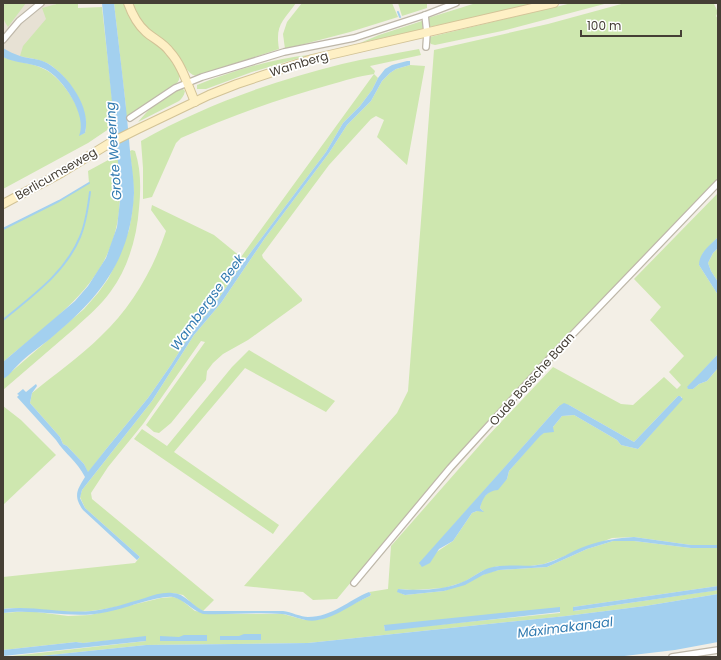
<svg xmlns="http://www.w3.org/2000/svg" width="721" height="660" viewBox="0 0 721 660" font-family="Poppins,sans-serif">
<rect width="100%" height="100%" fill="#f3efe6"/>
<!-- residential -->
<polygon fill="#e7e1d4" points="3,3 55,3 49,34 3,87"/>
<!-- green -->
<g fill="#cee7af" fill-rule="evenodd">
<path d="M5,3H26L8,27C3,20 0,11 5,3Z"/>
<path d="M60,3H78V8L102,7L114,116L126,108L114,3H124C128,25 147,31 161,45C168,53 174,62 180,70L179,80L177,83L88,143L3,189V57C16,63 31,62 44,69C62,77 89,116 80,135L85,133C91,109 67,74 47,63C38,59 29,58 20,56L23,46L46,19L42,8Z"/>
<path d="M132,3H296C283,21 275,25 279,49L196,76C186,74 184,62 178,55C169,44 157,37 146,27C139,21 136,11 132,3Z"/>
<polygon points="302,3 392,3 398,17 350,32 285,49 283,34 287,22"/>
<polygon points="398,3 427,3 427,8 402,16"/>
<polygon points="476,3 543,3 429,27 428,18"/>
<polygon points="572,3 608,3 502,31 435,45 431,44 429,41 430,37"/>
<polygon points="625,3 715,3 714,4 718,12 716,16 718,19 718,181 493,415 440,475 337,599 313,600 303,592 244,586 397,413 408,391 434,50 548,24"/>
<polygon points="422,21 423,29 360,43 379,35"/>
<path d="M419,49L421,55L370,66L375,71L374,74L378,78L372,90L360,106L343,123L326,152L242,264L217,301L191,333L171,365L148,398L107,448L88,473L84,464L67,446L63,444L60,437L30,403L32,393C55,374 80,357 101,336C131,308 153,270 166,231L151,210L152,205L214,235L241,257L374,74C359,76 343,81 329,85C278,99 229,117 181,138L176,143L152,197L143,199V168L141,141C202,106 273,81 342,64C367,58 394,54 419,49Z"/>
<path d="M309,55L252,72L206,89H197V85C233,71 270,59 309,55Z"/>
<path d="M410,65L425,66L407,165L377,137L384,120L376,116L371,119L329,165L262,255L263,258L302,299V301L248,340L223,354L213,363L207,371L206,380L171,423L159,433L154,432L146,425L205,342L201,341L143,424L108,467L91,493L92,499L214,600L203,611L197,608L183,595L173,593C146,599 119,608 91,611C65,614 37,609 11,608L3,609V577L135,563L140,557L85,508L80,497L82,490L152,401L194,335L221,303L265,238L329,153L347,125L371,101L382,81L390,73L396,69Z"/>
<path d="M182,88L185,91C184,96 182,98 179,101L138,122C150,108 163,93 182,88Z"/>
<path d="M132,150L135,151C141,169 141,189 139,208C137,237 128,268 111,291C101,305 87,317 75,328C51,349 27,369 3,390V379L84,309L98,293L108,279L116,263L129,230L132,213L134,192L130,151Z"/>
<path d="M110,159L115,160L118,159C132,267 77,300 3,362V229L59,201L89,183L88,171Z"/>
<path d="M718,193V237L703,253L699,265L718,295V354L687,388L693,389L699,384L707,381L718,368V545H691L634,537L612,538L544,564L530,566H498L482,571L464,582L444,588L413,590L398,589V592L405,595L444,591L490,572L499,570L547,567L587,549L613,541H634L691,548H718V586L573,607L574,611L718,590V594L645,606L566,616L308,643L146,645L31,657H3L146,641V637L83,643L76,642L3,650V613L29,611L68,616L90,615L161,598L173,597L180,599L195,611L221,614H283L305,620H318L370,596L371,594L369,592L388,589L391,546L486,438L553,367L621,404L633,405L664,377L677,389L681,385L669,372L684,356L650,320L661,307L634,279ZM678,396L682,397V399L638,449L621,445L617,440L574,415L562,416L553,427L539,436L509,471L507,479L490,491L482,499L480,508L483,511H477L472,513L453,541L420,563L559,406L569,405L634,442ZM560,608V613L385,630L384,626Z"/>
<polygon points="718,248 718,282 711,271 708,263 713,253"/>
<polygon points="249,350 335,401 326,412 245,368 174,452 279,525 273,534 134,439 142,429 167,446 232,367"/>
<polygon points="3,406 21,420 56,455 3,505"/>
</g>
<!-- water -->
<g fill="#a3d0ef">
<path d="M102,3H114C119,48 125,93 129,139C130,157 134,175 134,193C131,260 100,297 51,338C40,347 26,356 16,367C11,372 9,376 3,379V362L75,301L88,286L106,258L117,227L121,192Z"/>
<path d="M3,48C8,51 14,54 20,56C29,59 38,58 47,63C68,75 92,108 85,133L79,136C88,116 63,78 45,69C31,62 16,64 3,57Z"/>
<path d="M407,61H410V65L396,69L390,73L382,81L371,101L347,125L329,153L265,238L221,303L194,335L152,401L82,490L80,498L85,508L140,557L137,560L83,510C73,496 77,490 85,477C77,461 65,454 56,440L17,397L19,395L17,394L23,389L26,392L36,384L37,386L32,393L30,403L60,437L63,444L67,446L84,464L88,472L107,448L148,398L171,365L191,333L217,301L242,264L326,152L343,123L360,106L372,90L378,78L385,69L392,65Z"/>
<path d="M718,237V248L713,253L708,263L711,271L718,282V295L699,265C699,253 710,245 718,237Z"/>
<polygon points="718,354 718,368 707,381 699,384 693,389 688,389 687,387"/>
<path d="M678,396H680L683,399L638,449L621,445L617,440L574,415L562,416L553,427L554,432L544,433L540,436L509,471L507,479L498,490C487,491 483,497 480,508L484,512L477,511L472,513L453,541L439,549L430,563L422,567L419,563L559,406L564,403L569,405L634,442Z"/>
<path d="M634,537L691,545H718V548H691L634,541H613L587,549L547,567L499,570L483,575L465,585L444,591L405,595L397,592L398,589C420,591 445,590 465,581C473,577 480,571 489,568C507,563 526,568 544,564C559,560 572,551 586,546C602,540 618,538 634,537Z"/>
<polygon points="718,586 718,590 713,591 573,611 573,607"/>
<path d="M369,592L371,594L370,596C353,603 337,617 318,620C305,623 294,615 282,614C256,612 229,615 203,614C192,610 183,599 173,597C159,595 124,609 107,612C72,620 38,608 3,613V609C33,605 62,614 92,611C110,609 128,603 145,598C154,595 163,592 172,593C185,593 192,606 204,611H283C291,612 301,617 308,617C332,617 349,600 369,592Z"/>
<polygon points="718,594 718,642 675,650 616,657 31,657 146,645 308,643 566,616 645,606"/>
<polygon points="560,607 560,612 385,631 384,625"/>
<polygon points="244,634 261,634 261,640 220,640 220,636 239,636"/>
<polygon points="184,635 207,635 207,641 160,641 160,636 179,637"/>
<polygon points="146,636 146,641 3,656 3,650 76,642 83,643"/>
</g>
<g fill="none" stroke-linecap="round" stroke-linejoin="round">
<!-- stream -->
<g stroke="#a3d0ef" stroke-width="2">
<polyline points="398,12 400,17"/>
<polyline points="3,229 59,201 89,183"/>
<path d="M3,320C32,296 65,273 80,237C86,223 88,208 90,192"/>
</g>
<defs>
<g id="street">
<polyline points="425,15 427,33 426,47"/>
<polyline points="3,40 19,21 41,3"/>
<polyline points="130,118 175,88 202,77 284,52 354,38 425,15 456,3"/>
<polyline points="354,583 450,468 549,359 718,183"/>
<polyline points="672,657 718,650"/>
</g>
<g id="secondary">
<path d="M128,3C132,14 137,24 146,32C154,39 164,43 170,52C182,65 188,86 195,102"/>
<polyline points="3,204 61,173 110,143 138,129 209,95 237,84 312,59 554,3"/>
</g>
</defs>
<!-- street casing -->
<use href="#street" stroke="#beb7a9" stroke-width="8"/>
<!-- secondary casing -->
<use href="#secondary" stroke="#d2c397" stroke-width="10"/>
<!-- street -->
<use href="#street" stroke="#fff" stroke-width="5.5"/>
<!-- secondary -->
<use href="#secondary" stroke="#fef0c5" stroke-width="8"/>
</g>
<g text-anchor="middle" stroke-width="3.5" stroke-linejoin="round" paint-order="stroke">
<!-- street labels -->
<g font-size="12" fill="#453f35" stroke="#fff">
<text transform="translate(299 64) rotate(-17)" y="4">Wamberg</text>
<text transform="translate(56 174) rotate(-30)" y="4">Berlicumseweg</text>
<text transform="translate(532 379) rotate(-48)" y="4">Oude Bossche Baan</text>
</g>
<!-- water labels -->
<g font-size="13" font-style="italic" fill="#307ab0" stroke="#fff">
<text transform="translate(113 151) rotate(-94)" y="5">Grote Wetering</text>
<text transform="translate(207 302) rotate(-54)" y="5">Wambergse Beek</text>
<text transform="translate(565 627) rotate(-7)" y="5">Máximakanaal</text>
</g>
</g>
<!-- border -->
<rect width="721" height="660" fill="none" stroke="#453f35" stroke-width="8"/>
<!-- scale -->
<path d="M581 30v6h100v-6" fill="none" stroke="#453f35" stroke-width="2"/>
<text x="587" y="30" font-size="12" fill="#453f35" stroke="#ffffff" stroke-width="3" paint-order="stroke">100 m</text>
</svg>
